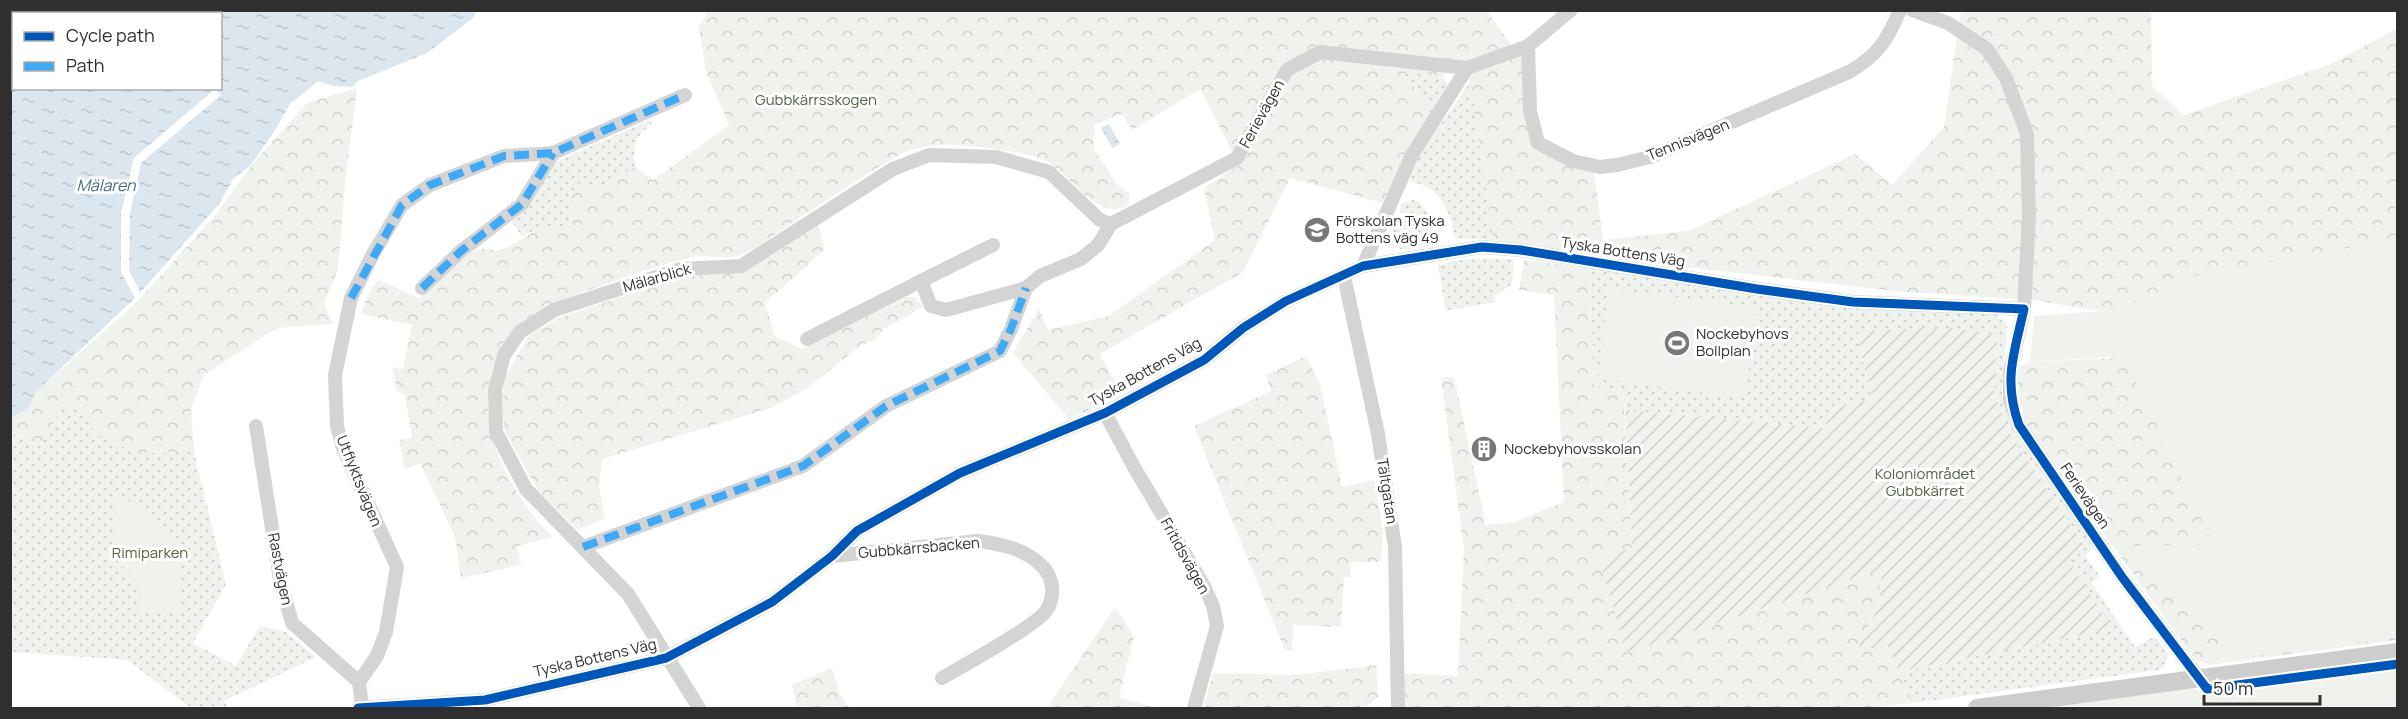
<svg xmlns="http://www.w3.org/2000/svg" width="2408" height="719" viewBox="0 0 2408 719" font-family="Manrope,sans-serif">
<defs>
<pattern id="grass-dots" width="8" height="8" patternUnits="userSpaceOnUse" patternTransform="scale(1.5)"><rect width="8" height="8" fill="#f0f3ed"/><path d="M2 2h.1M6 6h.1" fill="none" stroke="#ced1cc" stroke-width="1.8" stroke-linecap="round"/></pattern>
<pattern id="forest-crowns" width="20" height="18" patternUnits="userSpaceOnUse" patternTransform="scale(1.5)"><rect width="20" height="18" fill="#f0f3ed"/><path d="M2 6a3 3 0 1 1 6 0M12 15a3 3 0 1 1 6 0" fill="none" stroke="#ced1cc"/></pattern>
<pattern id="garden-furrows" width="10" height="10" patternUnits="userSpaceOnUse" patternTransform="scale(1.5)"><rect width="10" height="10" fill="#f0f3ed"/><path d="M-1 1l2-2M0 10L10 0M9 11l2-2" fill="none" stroke="#ced1cc"/></pattern>
<pattern id="water-ripples" width="26" height="14" patternUnits="userSpaceOnUse" patternTransform="scale(1.5)"><rect width="26" height="14" fill="#dce6ef"/><path d="M2 4q2-2 4 0t4 0M15 11q2-2 4 0t4 0" fill="none" stroke="#bdc6cd"/></pattern>
</defs>
<rect width="100%" height="100%" fill="#fff"/>
<!-- grass -->
<g fill="url(#grass-dots)">
<polygon points="1404,72 1442,76 1448,85 1431,113"/>
<path d="M1472,79L1493,240L1455,238C1450,210 1440,186 1409,181L1419,156Z"/>
<path d="M650,120L652,124C636,134 632,148 635,167L604,185L574,209L568,226L542,227L522,236L511,221L530,203L549,167L555,162Z"/>
<path d="M1413,200L1419,202L1430,214V236C1419,251 1401,253 1386,243L1395,225H1399L1404,214L1400,212L1401,204Z"/>
<polygon points="1483,258 1514,259 1512,284 1495,296 1495,302 1446,311 1438,266 1452,261"/>
<polygon points="1590,268 1997,315 2007,325 2002,395 2014,430 2095,547 2085,555 2100,577 2092,583 2135,647 2152,638 2157,638 2168,654 2166,663 2159,670 1913,703 1899,672 2113,629 2067,559 2085,546 2008,430 1994,393 1998,334 1856,332 1872,399 1836,408 1824,428 1625,410 1623,390 1594,386"/>
<polygon points="65,404 92,415 94,435 138,453 194,452 226,584 193,643 236,666 260,626 286,632 316,657 224,701 228,708 191,708 127,660 11,652 10,432 38,447"/>
</g>
<!-- forest -->
<g fill="url(#forest-crowns)">
<path d="M708,11H1487L1512,46L1522,41L1539,142L1593,165L1603,240L1688,231L1855,154L1892,185L1944,127L1961,11H2151L2152,86L2184,115L2333,63L2397,28V640L2209,665L2196,660L2027,428L2016,388L2017,367L2030,362L2112,358L2104,312L2034,300L1904,292L1667,265L1493,240L1467,60L1442,76L1405,73L1431,113L1382,203L1290,178L1243,272L1100,354L1122,395L1069,419L1013,353L1039,309L1048,330L1109,316L1215,240L1204,188L1239,165L1200,89L1132,130L1122,114L1094,125V149L1117,184L1130,194L1129,204C1099,225 1070,174 1046,161C1028,151 959,143 938,145C925,146 914,149 902,153C864,175 827,200 790,224C775,234 757,249 740,255C726,260 709,255 694,257C663,264 633,274 603,285C535,309 487,326 488,410C489,452 523,510 553,537L517,546L521,565L461,578L455,537L420,463L405,470L399,440L412,438L405,395L397,391L392,367L403,369L412,325L361,314L369,292L378,280L419,298C436,282 470,239 495,251L509,247L542,227L568,226L574,209L565,202L579,183L604,185L635,167L653,180L729,125L706,72L699,27Z"/>
<polygon points="357,88 345,183 338,269 324,303 333,324 277,328 205,374 191,408 194,452 138,453 94,435 92,415 65,404 38,447 11,432 10,417 28,409 35,393 140,299 216,214 254,162 307,103"/>
<polygon points="818,224 825,249 765,303 775,336 802,349 907,297 915,297 923,307 884,329 875,340 861,345 805,390 771,408 602,459 599,487 605,518 578,530 539,492 506,434 501,412 505,377 529,335 561,317 680,277 739,272"/>
<polygon points="1524,260 1590,268 1594,386 1623,390 1632,547 1626,653 1881,570 1880,603 1857,649 1888,646 1913,703 1867,708 1402,708 1404,673 1458,676 1464,549 1441,377 1454,377 1486,525 1514,522 1564,502 1554,295 1519,290"/>
<polygon points="1306,356 1320,384 1342,487 1374,480 1383,529 1381,562 1351,562 1350,577 1344,577 1341,627 1293,625 1292,651 1285,651 1194,426 1271,391 1266,375"/>
<polygon points="1115,607 1134,637 1119,697 1156,708 1047,708"/>
<polygon points="1376,665 1378,697 1365,708 1206,708 1205,702 1213,673 1296,675"/>
<polygon points="832,668 840,695 849,708 797,708 792,685"/>
</g>
<!-- park -->
<g fill="#f0f3ed">
<polygon points="2397,239 2397,637 2220,660 2221,634 2130,546 2213,544 2124,356 2030,362 2034,316 2118,310 2196,275"/>
<polygon points="1609,289 1757,307 1745,398 1598,379"/>
<polygon points="115,500 137,502 183,544 178,611 140,610 141,587 112,555"/>
<polygon points="2397,664 2397,708 2028,708 2187,689 2207,689"/>
</g>
<!-- garden -->
<polygon fill="url(#garden-furrows)" points="1939,327 1998,334 1994,393 2008,430 2085,546 2068,559 2113,629 1899,672 1888,646 1857,650 1880,603 1881,570 1626,653 1600,561 1632,547 1625,410 1824,428 1836,408 1872,399 1856,332"/>
<!-- water -->
<g fill="url(#water-ripples)" fill-rule="evenodd">
<path d="M10,11H477L473,18L427,53L358,81L353,87L334,86L318,81L290,104L274,132L250,166L233,179L220,203L137,296L35,393L28,409L11,417ZM14,14H220V88H14Z"/>
<polygon points="1109,124 1120,144 1112,148 1101,128"/>
</g>
<!-- pier -->
<polygon fill="#fff" points="215,89 221,95 141,163 130,214 129,271 140,292 135,298 121,272 121,213 134,158"/>
<g fill="none" stroke-linecap="round" stroke-linejoin="round">
<!-- street -->
<g stroke="#d4d4d4" stroke-width="14">
<polyline points="1912,10 1948,23 1987,49 2006,78 2027,134 2029,217 2024,309 2010,372 2010,400 2019,425 2122,577 2199,678"/>
<path d="M1528,46L1530,111L1538,143L1573,161L1600,167L1617,165L1650,157L1849,72C1878,55 1887,41 1900,10"/>
<polyline points="993,245 921,281 931,306 946,310 1026,288 1040,276 1081,259 1098,245 1111,224 1237,158 1287,70 1320,52 1467,68 1528,46 1571,10"/>
<polyline points="1363,266 1412,155 1467,68"/>
<polyline points="1344,276 1378,434 1395,547 1398,708"/>
<polyline points="422,288 461,251 522,204 553,153"/>
<polyline points="807,339 921,281"/>
<polyline points="1105,413 1134,467 1204,586 1213,606 1217,626 1194,708"/>
<polyline points="256,426 280,580 292,623 359,682"/>
<polyline points="583,547 803,466 886,406 1000,351 1011,329 1026,288"/>
<path d="M832,556L978,541C1002,544 1027,549 1044,568C1054,580 1055,598 1046,611C1037,625 961,667 942,678"/>
<polyline points="362,707 359,682 377,656 386,632 397,567 343,448 337,426 335,375 351,298 373,254 402,205 430,185 504,156 553,153 685,95"/>
<polyline points="358,708 485,700 666,658 772,602 832,556 857,531 960,473 1105,413 1204,360 1243,328 1286,301 1363,266 1482,247 1521,250 1757,289 1853,302 2024,309"/>
<polyline points="699,708 628,594 526,489 496,432 495,390 504,355 520,332 554,310 681,269 741,266 893,169 929,155 996,157 1049,172 1100,220 1111,224"/>
</g>
<!-- secondary -->
<polyline stroke="#cdcdcd" stroke-width="18" points="1977,708 2398,652"/>
<!-- quiet -->
<g stroke="#3fa9f5" stroke-width="8" stroke-dasharray="15 8" stroke-linecap="butt">
<polyline points="422,288 461,251 522,204 553,153"/>
<polyline points="351,298 402,205 430,185 504,156 553,153 685,95"/>
<polyline points="583,547 803,466 886,406 1000,351 1011,329 1026,288"/>
</g>
<defs>
<path id="cycleway" d="M358,708L485,700L666,658L772,602L832,556L857,531L960,473L1105,413L1204,360L1243,328L1286,301L1363,266L1482,247L1521,250L1757,289L1853,302L2024,309C2014,354 2003,380 2019,425L2122,577L2207,689L2398,664"/>
</defs>
<!-- cycleway casing -->
<use href="#cycleway" stroke="#fff" stroke-width="13"/>
<!-- cycleway -->
<use href="#cycleway" stroke="#0057b8" stroke-width="9"/>
</g>
<!-- icons -->
<defs>
<symbol id="school-disc" viewBox="-11 -11 22 22"><circle r="9.5" fill="#787878" stroke="#fff"/><path d="M0-5L7-2L0 1L-7-2ZM-4 1L0 2.5L4 1V4Q0 6-4 4Z" fill="#fff"/></symbol>
<symbol id="stadium-disc" viewBox="-11 -11 22 22"><circle r="9.5" fill="#787878" stroke="#fff"/><path d="M0-5a6.5 5 0 1 0 0 10a6.5 5 0 1 0 0-10ZM-3.5-1.8h7v3.6h-7Z" fill="#fff"/></symbol>
<symbol id="building-disc" viewBox="-11 -11 22 22"><circle r="9.5" fill="#787878" stroke="#fff"/><path d="M-4-6H4V6H1V3H-1V6H-4ZM-2.5-4.3h1.7v1.8h-1.7ZM.8-4.3h1.7v1.8H.8ZM-2.5-1h1.7V.8h-1.7ZM.8-1h1.7V.8H.8Z" fill="#fff"/></symbol>
</defs>
<g fill-rule="evenodd">
<use href="#school-disc" x="1302" y="215" width="30" height="30"/>
<use href="#stadium-disc" x="1662" y="328" width="30" height="30"/>
<use href="#building-disc" x="1469" y="434" width="30" height="30"/>
</g>
<g text-anchor="middle" stroke-width="6" stroke-linejoin="round" paint-order="stroke">
<!-- park labels -->
<g font-size="15" fill="#516542" stroke="#fff">
<text x="816" y="105">Gubbkärrsskogen</text>
<text x="1925" y="479">Koloniområdet<tspan x="1925" dy="17">Gubbkärret</tspan></text>
<text x="150" y="558">Rimiparken</text>
</g>
<!-- street labels -->
<g font-size="15" fill="#2f2f2f" stroke="#fff">
<text transform="translate(1262 114) rotate(-61)" y="5">Ferievägen</text>
<text transform="translate(1688 140) rotate(-22)" y="5">Tennisvägen</text>
<text transform="translate(1623 252) rotate(9)" y="5">Tyska Bottens Väg</text>
<text transform="translate(657 278) rotate(-16)" y="5">Mälarblick</text>
<text transform="translate(1145 372) rotate(-29)" y="5">Tyska Bottens Väg</text>
<text transform="translate(359 481) rotate(68)" y="5">Utflyktsvägen</text>
<text transform="translate(1387 491) rotate(81)" y="5">Tältgatan</text>
<text transform="translate(2085 496) rotate(56)" y="5">Ferievägen</text>
<text transform="translate(919 548) rotate(-5)" y="5">Gubbkärrsbacken</text>
<text transform="translate(1185 556) rotate(61)" y="5">Fritidsvägen</text>
<text transform="translate(280 569) rotate(79)" y="5">Rastvägen</text>
<text transform="translate(595 658) rotate(-13)" y="5">Tyska Bottens Väg</text>
</g>
<!-- poi labels -->
<g font-size="15" fill="#2f2f2f" stroke="#fff" text-anchor="start">
<text x="1336" y="226">Förskolan Tyska<tspan x="1336" dy="17">Bottens väg 49</tspan></text>
<text x="1696" y="339">Nockebyhovs<tspan x="1696" dy="17">Bollplan</tspan></text>
<text x="1504" y="454">Nockebyhovsskolan</text>
</g>
<!-- water labels -->
<g font-size="16" font-style="italic" fill="#476b87" stroke="#fff">
<text x="106" y="191">Mälaren</text>
</g>
</g>
<!-- border -->
<rect width="2408" height="719" fill="none" stroke="#2f2f2f" stroke-width="24"/>
<!-- legend -->
<rect x="12" y="12" width="210" height="78" fill="#ffffff" stroke="#acacac" stroke-width="1.5"/>
<rect x="24" y="32" width="30" height="9" fill="#0057b8" stroke="#acacac" stroke-width="1.5"/>
<text x="66" y="42" font-size="18" fill="#2f2f2f">Cycle path</text>
<rect x="24" y="62" width="30" height="9" fill="#3fa9f5" stroke="#acacac" stroke-width="1.5"/>
<text x="66" y="72" font-size="18" fill="#2f2f2f">Path</text>
<!-- scale -->
<path d="M2204 695v9h116v-9" fill="none" stroke="#2f2f2f" stroke-width="3"/>
<text x="2213" y="695" font-size="18" fill="#2f2f2f" stroke="#ffffff" stroke-width="4.5" paint-order="stroke">50 m</text>
</svg>
